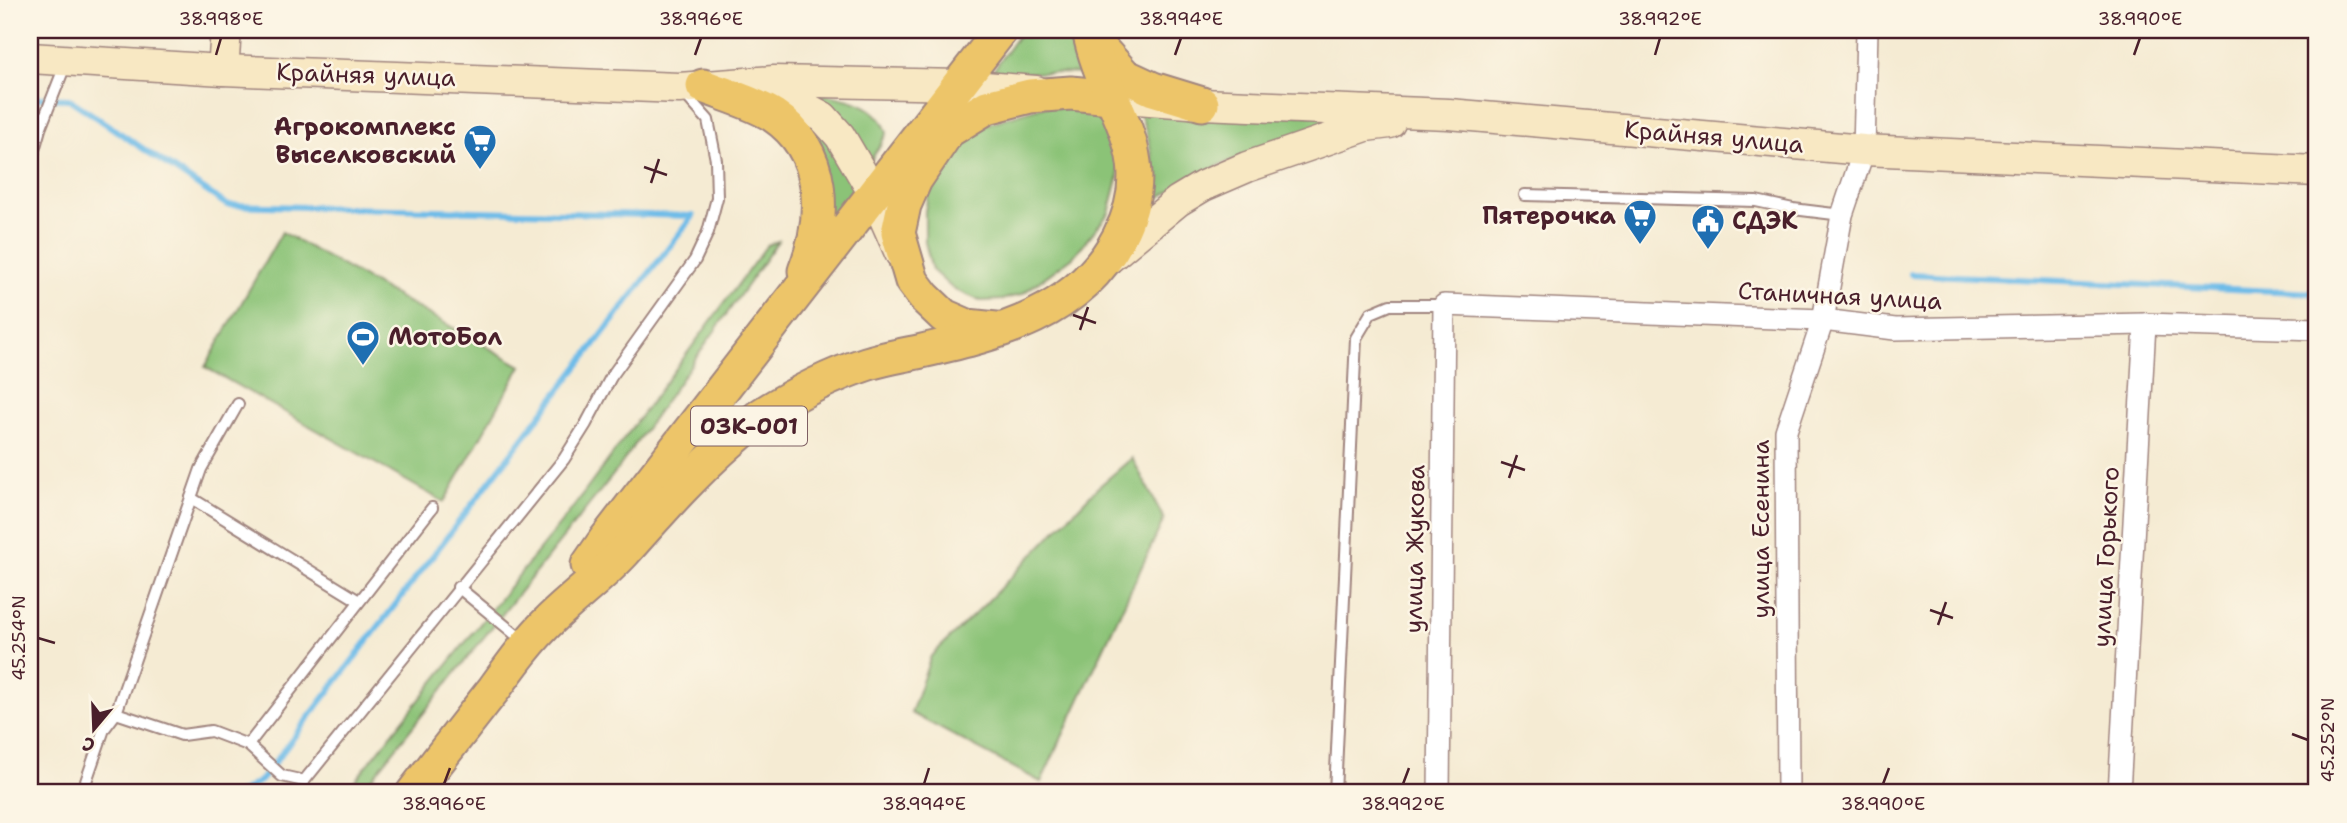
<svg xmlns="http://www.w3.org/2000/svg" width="2347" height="823" viewBox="0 0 2347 823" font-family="'Shantell Sans',sans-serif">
<rect width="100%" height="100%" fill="#fcf5e5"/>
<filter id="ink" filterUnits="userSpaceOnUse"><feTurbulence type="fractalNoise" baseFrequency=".0143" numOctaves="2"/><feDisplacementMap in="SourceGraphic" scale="14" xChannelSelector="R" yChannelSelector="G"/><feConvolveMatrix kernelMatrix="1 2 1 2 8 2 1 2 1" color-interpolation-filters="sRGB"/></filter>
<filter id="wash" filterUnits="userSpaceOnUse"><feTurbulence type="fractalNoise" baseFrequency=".00686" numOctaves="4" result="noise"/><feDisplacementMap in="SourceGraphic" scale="28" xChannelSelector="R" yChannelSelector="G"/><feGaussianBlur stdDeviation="1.57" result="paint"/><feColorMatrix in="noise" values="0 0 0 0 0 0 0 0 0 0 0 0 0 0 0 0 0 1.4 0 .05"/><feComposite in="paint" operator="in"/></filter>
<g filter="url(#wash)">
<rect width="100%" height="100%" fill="#f5ebd3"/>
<!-- green -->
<g fill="#8bc377" stroke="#6a7151" stroke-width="2">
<polygon points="1022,30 1074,30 1097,74 992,72"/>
<path d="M818,93C845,98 879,103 887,133L867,167L805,94Z"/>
<polygon points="1045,106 1088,110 1107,128 1120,150 1118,179 1109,213 1073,257 1022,294 1002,300 981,301 953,289 932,270 925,242 925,211 931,178 967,130"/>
<path d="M1137,106L1372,117L1222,164L1152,201C1154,160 1153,145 1137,106Z"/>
<polygon points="811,115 860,182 825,228 795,120"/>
<polygon points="282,232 521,366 444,502 205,367"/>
<polygon points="778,241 617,470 360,793 345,793 575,505 767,245"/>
<polygon points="1132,458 1164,519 1041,782 911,713 931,656 983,606 1096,489"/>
</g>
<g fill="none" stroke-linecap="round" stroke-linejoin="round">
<!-- stream -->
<g stroke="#6ebce8" stroke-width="6">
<polyline points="36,98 69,99 227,205 693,216 261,780 240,793"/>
<polyline points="1911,274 2317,293"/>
</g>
</g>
</g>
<g filter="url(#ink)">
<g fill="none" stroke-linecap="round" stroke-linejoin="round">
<defs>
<g id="lane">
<polyline points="30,164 40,129 66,63"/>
<polyline points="1525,195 1756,201 1793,209 1842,215"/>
<polyline points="191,498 359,601"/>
<polyline points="458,587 526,643"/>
<polyline points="116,713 201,469 238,404"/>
<polyline points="248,745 432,508"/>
<polyline points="82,793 104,729 116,713 182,735 211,731 248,745 282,776 304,781 564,459 586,424 611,377 695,260 708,232 717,198 716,160 708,120 683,92"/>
<polyline points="1335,793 1356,338 1371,313 1390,305 1444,305"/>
</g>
<g id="street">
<polyline points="1439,793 1444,305 1823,320 1895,329 2145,324 2317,329"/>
<polyline points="1788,793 1786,431 1823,320 1842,215 1864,150 1867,30"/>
<polyline points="2119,793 2145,324"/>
</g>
<g id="secondary">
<polyline points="30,58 223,70 679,88 774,81 960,85 1036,91"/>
<polyline points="223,70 226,30"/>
<polyline points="759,93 799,104 823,117 840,136 874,194 900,253"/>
<polyline points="1111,97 1202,104 1449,114 1864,150 2317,171"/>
<polyline points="1108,259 1178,201 1203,186 1247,167 1366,126 1390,123"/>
</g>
<g id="primary">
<polyline points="1099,47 1125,76 1153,89 1202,104"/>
<path d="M703,86C726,95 752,102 773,115C827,151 826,217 805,271"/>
<polyline points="996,329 967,326 944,316 924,297 912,281 898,233 904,205 915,180 948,131 987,107 1030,96 1071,93 1111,97"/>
<polyline points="588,565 606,539 1001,30"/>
<path d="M413,793C440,758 467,723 494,689C512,664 530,639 552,618C576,595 602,576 624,552C659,513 693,474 732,440C742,432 752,421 763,414C795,394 830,376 866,364C884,358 904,355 922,351C1000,333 1079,314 1119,237C1163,153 1104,108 1089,30"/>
</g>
</defs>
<!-- lane casing -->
<use href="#lane" stroke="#a0857f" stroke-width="14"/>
<!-- street casing -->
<use href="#street" stroke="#a0857f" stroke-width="24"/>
<!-- secondary casing -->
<use href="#secondary" stroke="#a0857f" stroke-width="33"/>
<!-- primary casing -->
<use href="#primary" stroke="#a0857f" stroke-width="37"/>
<!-- lane -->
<use href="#lane" stroke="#fff" stroke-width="10"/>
<!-- street -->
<use href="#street" stroke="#fff" stroke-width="21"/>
<!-- secondary -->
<use href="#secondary" stroke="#f8e8c3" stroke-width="30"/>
<!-- primary -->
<use href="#primary" stroke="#edc569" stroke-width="33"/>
</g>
</g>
<!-- ticks -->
<path fill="none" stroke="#4a1f2b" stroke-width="2.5" d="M216,55L221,38M695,55L701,38M1175,55L1181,38M1655,55L1660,38M2134,55L2140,38M644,167L667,175M651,183L659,159M1073,315L1096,323M1080,330L1088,307M1501,462L1525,470M1509,478L1517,455M1930,610L1953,618M1938,625L1946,602M38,638L55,643M2292,734L2308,740M444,784L450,768M924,784L929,768M1403,784L1409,768M1883,784L1889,768"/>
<!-- icons -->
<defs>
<symbol id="supermarket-pin" viewBox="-11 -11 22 30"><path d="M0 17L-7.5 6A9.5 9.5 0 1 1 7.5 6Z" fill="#1f6fb2" stroke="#fcf5e5"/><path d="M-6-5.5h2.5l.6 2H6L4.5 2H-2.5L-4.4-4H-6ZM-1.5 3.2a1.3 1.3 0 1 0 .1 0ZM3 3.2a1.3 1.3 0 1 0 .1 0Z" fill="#fff"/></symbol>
<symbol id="civic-pin" viewBox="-11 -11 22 30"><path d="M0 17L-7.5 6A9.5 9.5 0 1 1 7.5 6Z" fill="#1f6fb2" stroke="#fcf5e5"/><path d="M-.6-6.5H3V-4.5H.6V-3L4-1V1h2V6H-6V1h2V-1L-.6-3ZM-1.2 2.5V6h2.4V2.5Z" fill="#fff"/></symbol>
<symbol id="stadium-pin" viewBox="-11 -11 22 30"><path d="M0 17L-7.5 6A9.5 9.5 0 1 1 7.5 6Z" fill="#1f6fb2" stroke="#fcf5e5"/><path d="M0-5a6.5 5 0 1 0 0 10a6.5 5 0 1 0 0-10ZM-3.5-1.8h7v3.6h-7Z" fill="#fff"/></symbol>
</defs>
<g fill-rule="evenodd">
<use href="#supermarket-pin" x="461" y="122" width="38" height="52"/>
<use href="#supermarket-pin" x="1621" y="197" width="38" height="52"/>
<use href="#civic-pin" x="1689" y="202" width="38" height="52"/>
<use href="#stadium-pin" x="344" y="318" width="38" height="52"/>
</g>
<g text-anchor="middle" stroke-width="5" stroke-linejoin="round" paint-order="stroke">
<!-- shield labels -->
<rect fill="#fcf5e5" stroke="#7f5f63" stroke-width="2" x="691" y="406.5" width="116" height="39" rx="5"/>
<g font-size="23" font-weight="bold" fill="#4a1f2b">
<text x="749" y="434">03К-001</text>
</g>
<!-- street labels -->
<g font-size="24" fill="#4a1f2b" stroke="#fcf5e5">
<text transform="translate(366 75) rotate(2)" y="8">Крайняя улица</text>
<text transform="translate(1714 137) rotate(5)" y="8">Крайняя улица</text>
<text transform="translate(1840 296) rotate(3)" y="8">Станичная улица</text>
<text transform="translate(1761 529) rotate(-90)" y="8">улица Есенина</text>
<text transform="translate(1415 549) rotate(-89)" y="8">улица Жукова</text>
<text transform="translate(2106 557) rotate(-87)" y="8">улица Горького</text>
</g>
<!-- poi labels -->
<g font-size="24" font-weight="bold" fill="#4a1f2b" stroke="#fcf5e5" text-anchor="end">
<text x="456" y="135">Агрокомплекс<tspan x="456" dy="28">Выселковский</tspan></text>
<text x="1616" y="224">Пятерочка</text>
<text x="1732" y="229" text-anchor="start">СДЭК</text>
<text x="388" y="345" text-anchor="start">МотоБол</text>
</g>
</g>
<!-- margin -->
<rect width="2347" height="823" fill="none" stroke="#fcf5e5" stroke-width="77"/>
<!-- north arrow -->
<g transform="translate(94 729) rotate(199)" stroke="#fcf5e5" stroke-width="5" paint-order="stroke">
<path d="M0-5L12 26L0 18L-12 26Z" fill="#4a1f2b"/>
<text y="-10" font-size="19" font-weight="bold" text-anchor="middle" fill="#4a1f2b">С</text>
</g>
<rect x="38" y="38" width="2270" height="746" fill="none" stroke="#4a1f2b" stroke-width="2.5"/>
<g font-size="18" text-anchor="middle" fill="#4a1f2b">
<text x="221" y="25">38.998°E</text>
<text x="701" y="25">38.996°E</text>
<text x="1181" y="25">38.994°E</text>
<text x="1660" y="25">38.992°E</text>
<text x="2140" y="25">38.990°E</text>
<text transform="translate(19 638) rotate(-90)" y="6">45.254°N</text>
<text transform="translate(2328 740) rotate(-90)" y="6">45.252°N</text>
<text x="444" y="810">38.996°E</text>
<text x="924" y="810">38.994°E</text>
<text x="1403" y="810">38.992°E</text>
<text x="1883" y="810">38.990°E</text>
</g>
</svg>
